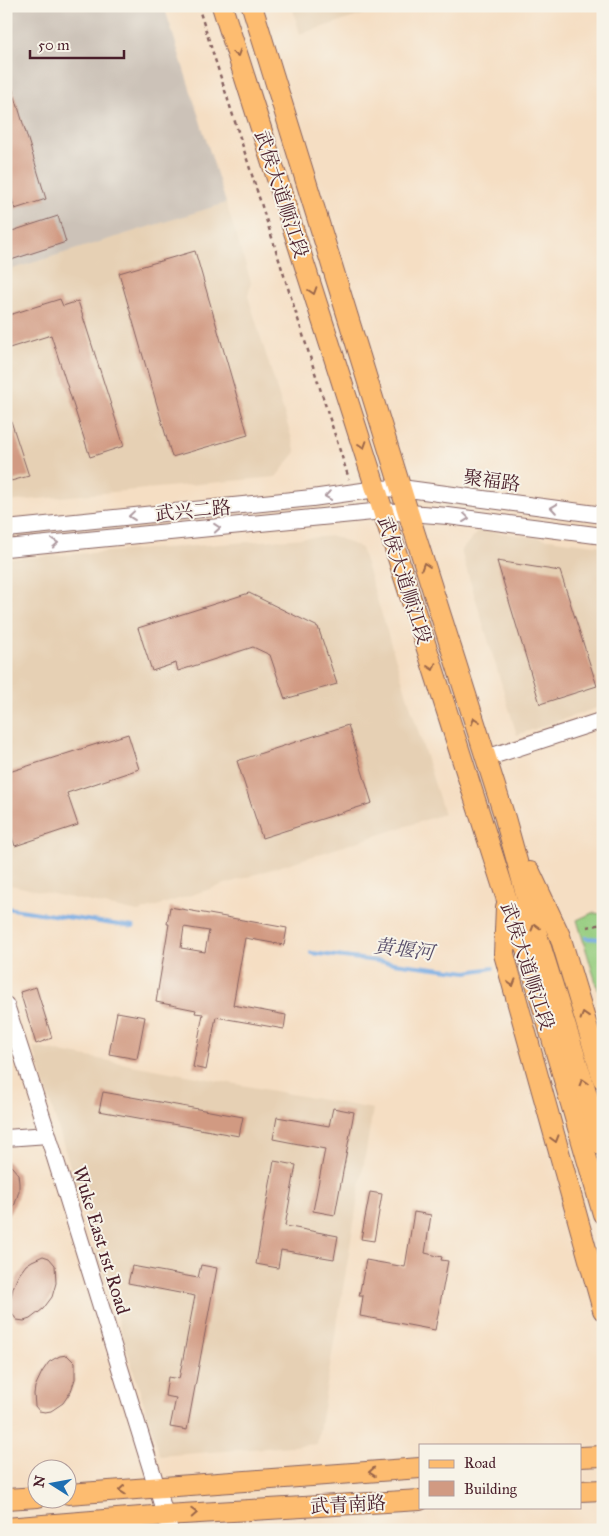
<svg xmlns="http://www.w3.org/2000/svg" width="609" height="1536" viewBox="0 0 609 1536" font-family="'IM FELL Great Primer','Noto Serif SC',serif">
<rect width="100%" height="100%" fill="#f7f3e8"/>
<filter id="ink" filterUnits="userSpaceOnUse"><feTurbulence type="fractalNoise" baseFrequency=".02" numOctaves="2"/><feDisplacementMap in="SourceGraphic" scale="10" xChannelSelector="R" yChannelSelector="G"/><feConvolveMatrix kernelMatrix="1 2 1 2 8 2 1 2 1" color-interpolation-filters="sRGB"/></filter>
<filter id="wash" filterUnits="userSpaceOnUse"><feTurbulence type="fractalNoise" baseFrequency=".0096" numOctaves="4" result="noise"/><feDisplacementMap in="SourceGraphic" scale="20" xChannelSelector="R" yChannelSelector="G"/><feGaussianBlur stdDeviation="1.12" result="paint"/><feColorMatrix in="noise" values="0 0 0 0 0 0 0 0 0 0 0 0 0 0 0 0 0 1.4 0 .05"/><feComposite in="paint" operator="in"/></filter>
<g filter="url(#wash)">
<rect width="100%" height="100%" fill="#f5dec3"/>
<!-- built -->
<g fill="#e6d0b4">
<polygon points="292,6 391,6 300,34"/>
<polygon points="226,203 251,282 248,296 296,452 276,477 6,502 6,271"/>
<polygon points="479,530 603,546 603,706 517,735 461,551"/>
<polygon points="334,536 361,548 444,814 138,912 6,884 6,559"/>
<polygon points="33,1047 373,1109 317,1444 160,1456"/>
</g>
<!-- industrial -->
<polygon fill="#ccc2b8" points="6,6 164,6 226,203 6,271"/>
<!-- green -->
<polygon fill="#96cd80" stroke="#707656" points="592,913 603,914 603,1006 577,920"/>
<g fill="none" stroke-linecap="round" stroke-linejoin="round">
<!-- stream -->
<g stroke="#77abe4" stroke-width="4">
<polyline points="6,908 133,927"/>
<polyline points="586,938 603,939"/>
<polyline points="311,953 467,972 493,968"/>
</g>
</g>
<g id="blocks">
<!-- building -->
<g fill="#d19a82" fill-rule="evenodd">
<polygon points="6,77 9,77 46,199 15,209 6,181"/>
<polygon points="58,216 66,242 11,260 6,246 6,233"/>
<polygon points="195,251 248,435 172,457 119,273"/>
<polygon points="60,299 63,306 78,301 124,446 90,457 51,335 6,349 6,316"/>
<polygon points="6,412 8,412 29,476 11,481 8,471 6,472"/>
<polygon points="497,561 560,571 597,686 540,704"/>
<polygon points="249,593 318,627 337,684 285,699 270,655 253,647 178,671 176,663 152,671 138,628"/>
<polygon points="348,725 372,803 262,838 237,761"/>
<polygon points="128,734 139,769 67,793 78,825 15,846 6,821 6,773"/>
<path d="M170,907L287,928L284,945L245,938L233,1005L286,1015L284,1029L216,1017L206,1070L193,1067L203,1014L195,1013L196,1010L156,1002L169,924H167ZM184,927L209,931L205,952L181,948Z"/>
<polygon points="36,987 52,1038 36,1044 20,992"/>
<polygon points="117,1012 145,1017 137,1059 109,1054"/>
<polygon points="103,1092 243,1117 239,1136 99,1111"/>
<polygon points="333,1108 354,1112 335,1215 313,1211 325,1149 273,1139 277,1117 329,1126"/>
<polygon points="6,1160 18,1174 19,1183 19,1191 15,1204 6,1218"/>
<polygon points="274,1161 296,1165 285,1226 338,1236 334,1259 281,1250 278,1268 256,1264"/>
<polygon points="370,1192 382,1194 374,1241 361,1239"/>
<polygon points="414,1212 431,1215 425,1253 442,1257 441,1260 448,1261 435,1330 360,1316 363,1296 359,1296 366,1260 405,1267"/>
<polygon points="43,1256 49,1258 55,1265 56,1283 52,1297 43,1309 30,1319 24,1321 17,1320 12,1314 10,1308 10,1301 13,1288 18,1276 26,1265 32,1261"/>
<polygon points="201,1265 217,1268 187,1430 170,1427 176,1398 165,1396 168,1377 179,1379 195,1296 128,1283 132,1266 198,1278"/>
<polygon points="67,1355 75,1363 75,1379 71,1391 63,1403 51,1411 45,1412 39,1411 35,1406 34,1394 35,1387 42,1372 49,1362 54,1359 60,1356"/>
</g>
</g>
</g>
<g filter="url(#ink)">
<use href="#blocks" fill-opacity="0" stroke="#866260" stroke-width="1"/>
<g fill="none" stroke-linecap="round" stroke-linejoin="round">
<defs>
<g id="minor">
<polyline points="6,529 312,498 377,489 401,488 603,515"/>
<polyline points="6,548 383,511 448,516 603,536"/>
<polyline points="486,758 603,720"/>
<polyline points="6,1005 48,1135 170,1530"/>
<polyline points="6,1138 48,1135"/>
</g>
<g id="major">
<polyline points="222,6 507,900 526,949 603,1214"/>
<polyline points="252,6 408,512 505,818 539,941 603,1146"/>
<polyline points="530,872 560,936 603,1079"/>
<polyline points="506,907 504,954 603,1310"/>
<polyline points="580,1457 603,1456"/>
<polyline points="580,1491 603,1490"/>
<polyline points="68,1494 420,1468"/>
<polyline points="6,1499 38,1497"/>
<polyline points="6,1528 166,1515 420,1500"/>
</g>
</defs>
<!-- minor casing -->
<use href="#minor" stroke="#866260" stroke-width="18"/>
<!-- major casing -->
<use href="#major" stroke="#866260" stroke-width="22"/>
<!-- path -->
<g stroke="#866260" stroke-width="2.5" stroke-dasharray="4 4" stroke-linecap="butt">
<polyline points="198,6 349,479"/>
<polyline points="587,927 603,924"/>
<polyline points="598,959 603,959"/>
</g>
<!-- minor -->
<use href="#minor" stroke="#fff" stroke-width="16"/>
<!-- major -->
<use href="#major" stroke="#fdbc6f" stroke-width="20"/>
</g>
<!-- one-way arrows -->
<defs><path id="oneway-chevron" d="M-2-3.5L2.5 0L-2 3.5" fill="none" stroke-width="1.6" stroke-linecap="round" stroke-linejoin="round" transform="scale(1.25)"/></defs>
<g stroke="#9b664a">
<use href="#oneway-chevron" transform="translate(237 53) rotate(72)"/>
<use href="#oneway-chevron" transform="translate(313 291) rotate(72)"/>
<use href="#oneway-chevron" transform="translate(363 445) rotate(72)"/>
<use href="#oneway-chevron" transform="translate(425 566) rotate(-108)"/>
<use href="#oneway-chevron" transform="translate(432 667) rotate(72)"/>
<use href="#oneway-chevron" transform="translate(475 721) rotate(-108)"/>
<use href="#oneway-chevron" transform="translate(535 927) rotate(-105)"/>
<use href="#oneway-chevron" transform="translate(512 983) rotate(74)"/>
<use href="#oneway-chevron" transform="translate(584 1016) rotate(-107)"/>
<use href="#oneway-chevron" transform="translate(583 1082) rotate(-107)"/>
<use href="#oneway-chevron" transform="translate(555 1139) rotate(74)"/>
<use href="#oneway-chevron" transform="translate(372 1472) rotate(176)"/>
<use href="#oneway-chevron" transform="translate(122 1490) rotate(175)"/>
<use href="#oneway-chevron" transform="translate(194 1513) rotate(-3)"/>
</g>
<g stroke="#ae9aa0">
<use href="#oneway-chevron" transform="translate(328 496) rotate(172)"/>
<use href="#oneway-chevron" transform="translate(554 508) rotate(-172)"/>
<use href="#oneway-chevron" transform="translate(132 516) rotate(174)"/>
<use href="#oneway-chevron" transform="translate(466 518) rotate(7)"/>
<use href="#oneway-chevron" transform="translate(217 528) rotate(-5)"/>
<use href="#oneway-chevron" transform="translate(55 543) rotate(-5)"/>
</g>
</g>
<g text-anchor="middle" stroke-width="4" stroke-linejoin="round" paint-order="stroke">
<!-- street labels -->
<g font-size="19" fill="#4a1f2b" stroke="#f7f3e8">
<text transform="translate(282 194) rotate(72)" y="7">武侯大道顺江段</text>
<text transform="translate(492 480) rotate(8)" y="7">聚福路</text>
<text transform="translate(193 510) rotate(-5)" y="7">武兴二路</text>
<text transform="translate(405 580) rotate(72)" y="7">武侯大道顺江段</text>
<text transform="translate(528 966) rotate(72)" y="7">武侯大道顺江段</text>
<text transform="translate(102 1240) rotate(73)" y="7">Wuke East 1st Road</text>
<text transform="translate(348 1504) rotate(-3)" y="7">武青南路</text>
</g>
<!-- water labels -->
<g font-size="20" font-style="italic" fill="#5a506c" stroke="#f7f3e8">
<text transform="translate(404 949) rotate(7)" y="7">黄堰河</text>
</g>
</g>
<!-- margin -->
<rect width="609" height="1536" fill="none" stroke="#f7f3e8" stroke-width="25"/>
<!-- legend -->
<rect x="419" y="1444" width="162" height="65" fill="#f7f3e8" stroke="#b29e9c"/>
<rect x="429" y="1460" width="25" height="8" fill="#fdbc6f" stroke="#b29e9c"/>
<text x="464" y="1468" font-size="15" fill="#4a1f2b">Road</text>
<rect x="429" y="1481" width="25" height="15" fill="#d19a82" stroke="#b29e9c"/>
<text x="464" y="1494" font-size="15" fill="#4a1f2b">Building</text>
<!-- north arrow -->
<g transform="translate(52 1484) rotate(281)"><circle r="24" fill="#f7f3e8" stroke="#b29e9c"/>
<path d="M0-4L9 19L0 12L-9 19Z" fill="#1f6fb2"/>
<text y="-8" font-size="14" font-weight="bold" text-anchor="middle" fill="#4a1f2b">N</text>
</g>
<!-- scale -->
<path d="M30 50v8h94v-8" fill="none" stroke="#4a1f2b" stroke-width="2.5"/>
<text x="38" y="50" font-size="15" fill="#4a1f2b" stroke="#f7f3e8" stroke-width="4" paint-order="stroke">50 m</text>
</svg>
